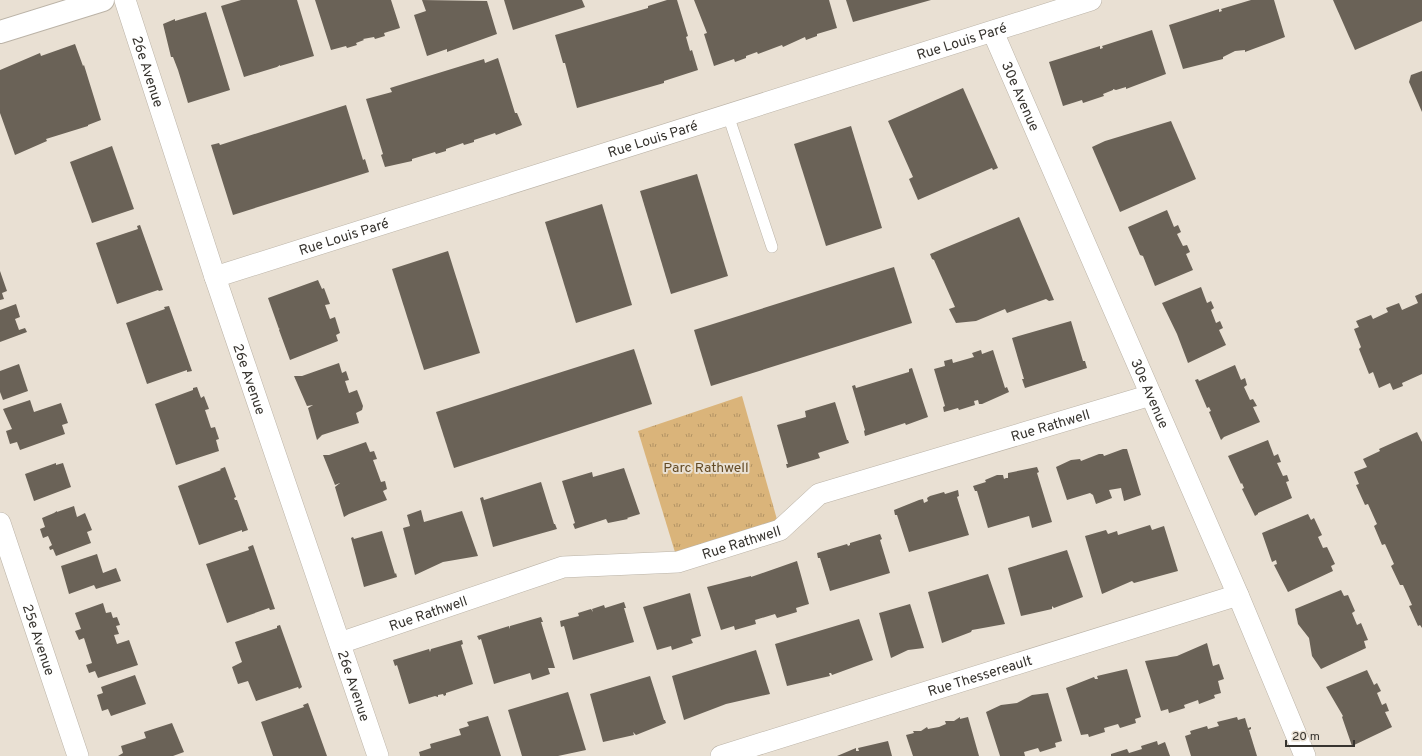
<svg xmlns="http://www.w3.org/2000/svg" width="1422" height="756" viewBox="0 0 1422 756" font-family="Overpass,sans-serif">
<defs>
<pattern id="park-tufts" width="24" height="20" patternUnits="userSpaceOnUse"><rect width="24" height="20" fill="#dab47a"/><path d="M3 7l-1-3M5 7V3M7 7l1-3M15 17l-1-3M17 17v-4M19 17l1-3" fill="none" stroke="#b29364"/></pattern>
</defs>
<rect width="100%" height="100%" fill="#e9e0d3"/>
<!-- park -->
<polygon fill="url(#park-tufts)" points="742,396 780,530 678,562 638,431"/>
<!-- building -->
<g fill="#6a6257">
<polygon points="241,0 297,0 314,56 280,66 280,65 277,67 244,77 221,6"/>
<polygon points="315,0 391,0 400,28 384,33 385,36 375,39 374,37 363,39 364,40 356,43 357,45 347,48 346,46 331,50"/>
<polygon points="422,0 487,1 497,34 447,52 447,49 427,56 414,15 426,11"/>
<polygon points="504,0 582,0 585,7 513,30"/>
<polygon points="667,0 677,0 688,36 686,37 690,51 692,50 698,70 664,81 664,83 577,108 565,63 563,63 555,35 648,8 648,6"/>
<polygon points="694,0 829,0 837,28 817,34 817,36 806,40 805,37 783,47 782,45 758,54 757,52 746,56 746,58 735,62 734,59 714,66 704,34 707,33"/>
<polygon points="846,0 931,0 853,22"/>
<polygon points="1251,0 1274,0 1285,37 1245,52 1245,50 1235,51 1223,57 1223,59 1183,69 1169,25 1219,9 1219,12 1222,11 1221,9"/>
<polygon points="1333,0 1422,0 1422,21 1355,50"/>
<polygon points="206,12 230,90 188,103 178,70 173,57 171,57 163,24 175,19 175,21"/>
<polygon points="1152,30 1166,74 1126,89 1126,87 1116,90 1113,89 1113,90 1103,94 1104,96 1083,103 1082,100 1063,106 1049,62 1100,46 1100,49 1103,48 1102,46"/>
<polygon points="75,44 83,66 84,65 101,120 88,125 88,126 46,139 47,141 15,155 0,113 0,70 40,53 41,56"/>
<polygon points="498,58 515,113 517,113 522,125 496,135 495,133 474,140 474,142 464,145 463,143 446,149 446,151 436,154 435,152 412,159 412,161 385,167 381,155 383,154 366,99 392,92 390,88 432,75 484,59 485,63"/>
<polygon points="1422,71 1422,112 1409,82 1411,75"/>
<polygon points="963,88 998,168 993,170 992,168 918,200 909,179 913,177 888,121"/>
<polygon points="346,105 363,160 365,159 369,172 233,215 211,145 219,143 220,145"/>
<polygon points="1171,121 1196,179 1120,212 1092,147 1105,141"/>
<polygon points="851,126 882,228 826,246 794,144"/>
<polygon points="112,146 134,209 92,223 70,162"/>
<polygon points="697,174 728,276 671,294 640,191"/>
<polygon points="602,204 632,305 576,323 545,222"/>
<polygon points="1167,210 1174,227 1178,225 1181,232 1177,234 1183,246 1187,245 1190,252 1186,254 1193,270 1155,286 1143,256 1140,255 1128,227"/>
<polygon points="1019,217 1054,300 1049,301 1046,299 1007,313 1005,309 976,321 956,323 949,309 955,307 934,260 932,259 930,254"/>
<polygon points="140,225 163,290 159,291 158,290 117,304 96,243 138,229 137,226"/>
<polygon points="448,251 480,353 424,370 392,269"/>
<polygon points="894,267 912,323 711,386 694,330"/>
<polygon points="0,271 7,291 2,293 4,299 0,300"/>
<polygon points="318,280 322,289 324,288 330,304 325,305 330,319 335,317 340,333 336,335 338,341 290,360 279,330 280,328 279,329 268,298"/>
<polygon points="1201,287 1207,303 1211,301 1214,308 1211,310 1216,323 1220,321 1223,328 1219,330 1226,345 1188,363 1177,334 1162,303"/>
<polygon points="1422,293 1422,374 1402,383 1403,386 1393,390 1390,383 1379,388 1373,372 1369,374 1359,349 1361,347 1354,329 1359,327 1356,321 1371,315 1373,319 1388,312 1386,308 1399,303 1402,310 1418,303 1415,296"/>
<polygon points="16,304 20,317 15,319 19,330 25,328 27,332 0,342 0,310"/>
<polygon points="169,306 192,371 187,372 187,370 147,384 126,323 165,309 164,307"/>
<polygon points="1071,321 1083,361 1085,361 1087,368 1025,388 1022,379 1024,379 1012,338"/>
<polygon points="634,349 652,404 454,468 436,412"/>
<polygon points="981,350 982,354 993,350 1005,388 1007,387 1009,392 982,404 979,404 978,400 974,401 975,405 959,410 958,408 944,412 943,407 945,406 934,369 945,366 944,361 952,359 953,363 974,357 972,353"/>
<polygon points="339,363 342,373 346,371 349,380 345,381 349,393 357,390 363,406 362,410 356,413 359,423 322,435 317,440 308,408 313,405 307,406 294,376 302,376"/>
<polygon points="19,364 28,391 3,400 0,392 0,371"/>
<polygon points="1235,365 1241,380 1245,378 1247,385 1244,387 1250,400 1253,399 1257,406 1253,407 1260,422 1224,437 1221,440 1209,412 1211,411 1209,407 1207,408 1195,380 1198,379 1199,381"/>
<polygon points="912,368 928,417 906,425 905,423 865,436 864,431 865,430 852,386 855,385 856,388 909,372 909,369"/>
<polygon points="197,387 201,398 204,396 209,409 205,410 211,428 215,427 219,439 216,440 219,451 176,465 155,404 193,390 193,388"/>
<polygon points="30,400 34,412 61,403 68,423 62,425 65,434 20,450 17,442 10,444 6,431 12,429 3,409"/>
<polygon points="835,402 847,440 848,440 849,443 818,453 820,458 787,468 786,464 788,464 777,425 806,417 805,411"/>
<polygon points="1417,432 1422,442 1422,628 1420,625 1418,626 1409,606 1412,605 1403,585 1400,585 1391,566 1394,564 1385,544 1382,545 1374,526 1377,524 1368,504 1365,505 1356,485 1359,484 1354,472 1367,467 1363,459 1380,451 1379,449"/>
<polygon points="1268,440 1274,456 1278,454 1281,462 1277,463 1283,476 1287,475 1289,481 1286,482 1292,498 1258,513 1258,514 1255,516 1242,489 1244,488 1242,483 1241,484 1228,456"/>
<polygon points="366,442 370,452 374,451 377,459 373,460 381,482 385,481 387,489 383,491 387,500 349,514 344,517 335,487 340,483 335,485 323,455 329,455"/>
<polygon points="1123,449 1127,449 1141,495 1124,501 1121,488 1109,490 1112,498 1096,504 1093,495 1090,493 1067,500 1056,467 1071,460 1080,459 1081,461 1099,454 1103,454 1104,456"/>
<polygon points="56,463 56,465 63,463 71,487 34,501 25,474"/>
<polygon points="225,467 236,497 234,498 235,500 237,500 248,530 242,532 242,530 199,545 178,486 221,470 220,469"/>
<polygon points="1037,467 1039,472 1037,473 1052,522 1032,528 1029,516 988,528 977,491 975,491 973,486 986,482 985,480 997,475 1003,475 1004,479 1006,478 1008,478 1008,473"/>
<polygon points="624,468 640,514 627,518 628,519 608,523 606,519 575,529 573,524 575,523 562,481 592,472 593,477"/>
<polygon points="541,482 554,524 555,524 557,529 493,547 480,498 483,497 484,500"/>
<polygon points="958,490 959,496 957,497 969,535 909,552 897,515 895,515 894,510 919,500 923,499 924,503 928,501 927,498 930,496 944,492 945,494"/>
<polygon points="74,506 77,517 85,513 92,530 87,532 91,543 56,556 53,549 50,550 49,547 52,545 48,536 43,538 40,529 45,527 42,518 54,513 57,511 57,512"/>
<polygon points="421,510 424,522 462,511 478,556 443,562 415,575 403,528 410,526 407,515"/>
<polygon points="1308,514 1311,520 1314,518 1322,535 1318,537 1323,548 1327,547 1335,564 1331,566 1333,571 1288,592 1274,565 1277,564 1276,560 1272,562 1262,533"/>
<polygon points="1150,525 1152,530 1164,526 1178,571 1134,583 1132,581 1102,594 1085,536 1106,530 1108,534 1117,531 1118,535"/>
<polygon points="382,531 395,574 396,573 397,577 364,587 351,538 353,537 354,539"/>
<polygon points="880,534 882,539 880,540 890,573 830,591 820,558 818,558 817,553 847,544 848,546 850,545 850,543"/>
<polygon points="253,545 275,609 270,610 269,608 227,623 206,564 249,550 248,547"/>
<polygon points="1067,550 1083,597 1054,608 1052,606 1052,609 1021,616 1008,568"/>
<polygon points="97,554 103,573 116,568 121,581 96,589 94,585 69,594 61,566"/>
<polygon points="797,561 809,604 796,608 797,612 777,618 775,614 755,620 756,624 735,630 734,626 721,630 707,587 751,576 751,577"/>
<polygon points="988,574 1005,624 972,630 971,632 942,643 928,592"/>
<polygon points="1341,590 1344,596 1348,595 1355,611 1352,613 1357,625 1361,623 1368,640 1364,641 1366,648 1321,669 1312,656 1309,638 1298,624 1295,609"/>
<polygon points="690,593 701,636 691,639 693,643 672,650 671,646 657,650 643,607"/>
<polygon points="624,602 626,608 624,608 634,642 573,660 564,626 561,627 560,621 579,616 578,613 591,609 593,612 592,609 604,605 605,608"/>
<polygon points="103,603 106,613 111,612 113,618 117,617 120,625 116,626 119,634 114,635 117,644 129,640 138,665 98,678 95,671 89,673 86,665 92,663 84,638 79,640 75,631 81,629 75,613"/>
<polygon points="910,604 924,648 908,650 891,658 879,613"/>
<polygon points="541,617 543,622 541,622 555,668 548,668 550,674 532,680 530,673 494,684 481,639 479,640 477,636 509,626 510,629 510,626"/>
<polygon points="859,619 873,660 832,675 831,673 829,673 830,676 787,686 775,644"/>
<polygon points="280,625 302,687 299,689 298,687 256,701 248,681 238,684 232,667 242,662 235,642 277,628 277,626"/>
<polygon points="462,640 463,644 461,645 473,684 446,693 446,695 444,696 443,694 438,695 438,697 435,696 409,704 397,665 395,666 393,660 429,649 430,652 431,649"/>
<polygon points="1207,643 1213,666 1219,664 1224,679 1218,681 1221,693 1214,695 1215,698 1199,704 1198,700 1184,705 1185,708 1169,713 1168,709 1161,711 1145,661 1177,656"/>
<polygon points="756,650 770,694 726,704 684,720 672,676"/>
<polygon points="1127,669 1141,717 1135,719 1136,723 1120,728 1118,724 1104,728 1105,732 1089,737 1088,734 1081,735 1066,688 1094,677 1095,679 1098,679 1097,676"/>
<polygon points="1367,670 1374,685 1377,683 1381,691 1377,693 1382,705 1386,703 1389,711 1385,712 1392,727 1352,746 1342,717 1343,716 1326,687"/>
<polygon points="135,675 146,704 111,716 108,709 102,711 97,695 103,693 101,687"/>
<polygon points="650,676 664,720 665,720 666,723 636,735 633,732 634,735 603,742 590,694"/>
<polygon points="568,692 586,750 558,756 522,756 508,710"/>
<polygon points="1048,693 1062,741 1055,743 1056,747 1040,752 1038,748 1024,752 1025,756 1000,756 986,712 1001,705 1017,703 1032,695"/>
<polygon points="308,703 327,756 273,756 261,722 304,707 303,705"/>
<polygon points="488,716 501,756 420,756 419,752 431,748 430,744 461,735 459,729 469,726 467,722"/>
<polygon points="960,717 960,719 968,717 979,756 913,756 906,735 914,733 913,731 921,731 927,727 928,729 939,727 946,724 945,721 954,721"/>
<polygon points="1237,717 1238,720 1245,718 1248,728 1251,727 1251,729 1249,730 1257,756 1191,756 1185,736 1191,734 1190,731 1207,726 1208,729 1219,726 1217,722"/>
<polygon points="172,723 184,752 173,756 118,756 123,753 121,746 146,738 144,732"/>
<polygon points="888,741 892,756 837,756 856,748 856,751 859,751 858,748"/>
<polygon points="1157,741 1158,745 1165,742 1170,756 1111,756 1111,754 1127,749 1129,753 1142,749 1141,746"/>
</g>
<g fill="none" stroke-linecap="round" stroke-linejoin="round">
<defs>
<polyline id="lane" points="728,115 772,247"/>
<g id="street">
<path id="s1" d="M125,0L215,277L378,756"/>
<path id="s2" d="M993,32L1238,595L1305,756"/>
<path id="s3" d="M215,277L1091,0"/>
<path id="s4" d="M0,523L78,756"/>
<path id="s5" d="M340,643L563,567L678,562L780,530L819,494L1151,395"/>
<path id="s6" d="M721,756L1238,595"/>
</g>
<polyline id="secondary" points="0,32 103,0"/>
</defs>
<!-- lane casing -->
<use href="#lane" stroke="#bbb3a7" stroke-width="12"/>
<!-- street casing -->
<use href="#street" stroke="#bbb3a7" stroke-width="22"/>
<!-- secondary casing -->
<use href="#secondary" stroke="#bbb3a7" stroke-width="24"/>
<!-- lane -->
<use href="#lane" stroke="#fff" stroke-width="11"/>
<!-- street -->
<use href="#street" stroke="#fff" stroke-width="21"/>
<!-- secondary -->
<use href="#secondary" stroke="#fff" stroke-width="22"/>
</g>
<g text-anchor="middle" stroke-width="4" stroke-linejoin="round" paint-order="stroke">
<!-- street labels -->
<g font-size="14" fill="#37342f" stroke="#e9e0d3">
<text dy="5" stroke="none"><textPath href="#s3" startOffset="783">Rue Louis Paré</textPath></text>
<text dy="5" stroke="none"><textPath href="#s1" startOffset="75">26e Avenue</textPath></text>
<text dy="5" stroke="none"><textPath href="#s2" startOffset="70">30e Avenue</textPath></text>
<text dy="5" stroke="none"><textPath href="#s3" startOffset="459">Rue Louis Paré</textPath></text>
<text dy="5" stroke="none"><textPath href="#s3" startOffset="135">Rue Louis Paré</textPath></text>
<text dy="5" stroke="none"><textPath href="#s1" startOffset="399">26e Avenue</textPath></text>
<text dy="5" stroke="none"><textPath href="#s2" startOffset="394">30e Avenue</textPath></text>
<text dy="5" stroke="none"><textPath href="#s5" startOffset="752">Rue Rathwell</textPath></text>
<text dy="5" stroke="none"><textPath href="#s5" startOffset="417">Rue Rathwell</textPath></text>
<text dy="5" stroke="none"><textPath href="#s5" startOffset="93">Rue Rathwell</textPath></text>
<text dy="5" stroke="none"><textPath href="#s4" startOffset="123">25e Avenue</textPath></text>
<text dy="5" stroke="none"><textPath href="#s6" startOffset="271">Rue Thessereault</textPath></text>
<text dy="5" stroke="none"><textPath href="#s1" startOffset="723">26e Avenue</textPath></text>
</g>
<!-- park labels -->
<g font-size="14" fill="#644b25" stroke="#e9e0d3">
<text x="706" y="472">Parc Rathwell</text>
</g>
</g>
<!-- scale -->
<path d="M1286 740v6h68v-6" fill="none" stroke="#37342f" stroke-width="2"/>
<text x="1292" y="740" font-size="12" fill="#37342f" stroke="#e9e0d3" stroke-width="3" paint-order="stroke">20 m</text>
</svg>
